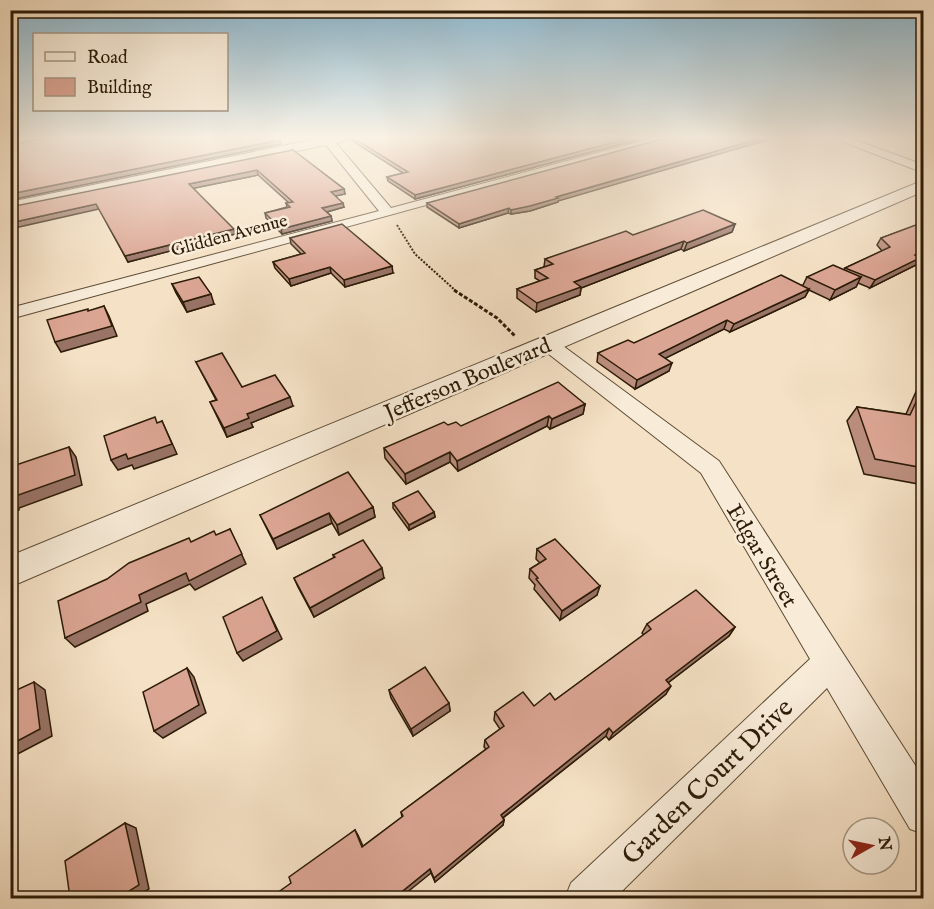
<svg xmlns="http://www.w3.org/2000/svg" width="934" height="909" viewBox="0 0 934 909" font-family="'IM FELL English',serif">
<rect width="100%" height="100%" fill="#f5e1c5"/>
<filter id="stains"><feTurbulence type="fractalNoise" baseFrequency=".00333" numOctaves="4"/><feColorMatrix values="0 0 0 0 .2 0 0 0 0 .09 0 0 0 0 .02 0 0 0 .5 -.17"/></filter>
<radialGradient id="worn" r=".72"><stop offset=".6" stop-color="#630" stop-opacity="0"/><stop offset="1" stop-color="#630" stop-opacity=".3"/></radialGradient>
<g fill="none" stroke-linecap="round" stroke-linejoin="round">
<defs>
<g id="minor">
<polygon points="25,138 50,138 45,141 10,147 10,141"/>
<polygon points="321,138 350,138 336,143 391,208 653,138 671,138 10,319 10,308 379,211 326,145 10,210 10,202"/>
<polygon points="833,138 849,138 924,165 924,173"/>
<polygon points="548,338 555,340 719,461 924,779 924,834 910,829 827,688 615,898 565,898 571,883 810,659 701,473 541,348 538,344 541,340"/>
</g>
<polygon id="tertiary" points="924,180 924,191 10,587 10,556"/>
</defs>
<!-- minor casing -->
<use href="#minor" stroke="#5e4c36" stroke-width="2"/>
<!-- tertiary casing -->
<use href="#tertiary" stroke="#5e4c36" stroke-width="2"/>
<!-- path-far1 -->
<polyline stroke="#2c1b07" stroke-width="2" stroke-dasharray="2 1.5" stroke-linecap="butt" points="397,225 415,254 456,291"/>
<!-- path -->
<polyline stroke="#2c1b07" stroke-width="3" stroke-dasharray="4 2" stroke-linecap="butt" points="454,290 497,318 515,336"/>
<!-- minor -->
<use href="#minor" fill="#f8ecd9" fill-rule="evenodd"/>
<!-- tertiary -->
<use href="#tertiary" fill="#f8ecd9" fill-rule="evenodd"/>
</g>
<!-- wall -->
<g fill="#bc8e7e" stroke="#2c1b07" stroke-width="1.5">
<polygon points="350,138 644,138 415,199 388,181 387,177 403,173 351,140"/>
<polygon points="293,150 344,189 345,194 335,196 344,207 327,212 331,216 332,221 282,234 266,218 265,213 287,207 286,203 289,203 258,175 193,188 235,234 128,262 99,209"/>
<polygon points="558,201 558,202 530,211 511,214 508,213 459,228 427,207 427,203"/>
<polygon points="924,222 924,256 920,258 916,265 870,288 858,283 856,287 830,300 809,290 805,297 730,332 724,329 665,358 669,371 635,389 597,362 598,353 634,343 803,285 807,277 844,270 845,268 882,251 877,245 881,238"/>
<polygon points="735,224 732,232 684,251 681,249 581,288 580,295 536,312 517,298 517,289 540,281 535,278 535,270 544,267 545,259 633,235"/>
<polygon points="290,238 393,273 345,287 331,273 291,286 275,268 273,262 301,254 291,244"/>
<polygon points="172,284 214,304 187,312 176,293"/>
<polygon points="196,362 242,387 293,406 251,423 253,427 227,437 210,402 216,400"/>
<polygon points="924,379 924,485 864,474 847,421 857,407 906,414 919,385"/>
<polygon points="585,404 583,414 550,429 547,426 458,471 450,462 406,484 385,458 384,448 448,425 461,426"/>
<polygon points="393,503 434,512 435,517 409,530 393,508"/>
<polygon points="373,507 375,517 339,535 332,523 277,549 260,515"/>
<polygon points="537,549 597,595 560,620 534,589 535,585 529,578 530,569 540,563 536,559"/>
<polygon points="333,555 384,578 314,617 298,587 294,578 334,558"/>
<polygon points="647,624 735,627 729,636 668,683 666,694 609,740 606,736 503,818 504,820 503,825 435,882 431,873 291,883 355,830 358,835 363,846 402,817 401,812 486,749 484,747 485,740 500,729 494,720 495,712 534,706 555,700 644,635 642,633"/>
<polygon points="389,690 449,703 450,711 413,736 391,698"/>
</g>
<!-- shaded-wall -->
<g fill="#997467" stroke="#2c1b07" stroke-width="1.5">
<polygon points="630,138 644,138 415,199 415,195"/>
<polygon points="762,138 774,138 558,201 558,202 530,211 511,214 511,210"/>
<polygon points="280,140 281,144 10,200 10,194"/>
<polygon points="257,170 258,175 190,189 189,184"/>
<polygon points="344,189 345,194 331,197 331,192"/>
<polygon points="343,203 344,207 323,213 322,208"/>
<polygon points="96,204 99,209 10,229 10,223"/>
<polygon points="509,208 508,213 459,228 459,224"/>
<polygon points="331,216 332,221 282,234 281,229"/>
<polygon points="735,224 732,232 684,251 687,243"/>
<polygon points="234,229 235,234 128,262 125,256"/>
<polygon points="684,241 681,249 581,288 580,295 536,312 537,303 574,282"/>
<polygon points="924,251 924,256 920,258 916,265 870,288 875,280"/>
<polygon points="392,266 393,273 345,287 344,280"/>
<polygon points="330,267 331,273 291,286 289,279"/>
<polygon points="861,277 856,287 830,300 835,290"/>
<polygon points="809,289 805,297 730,332 734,324"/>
<polygon points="211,294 214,304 187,312 183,302"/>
<polygon points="104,306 109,316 117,336 61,352 55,342"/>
<polygon points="727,320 724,329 656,363 659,354"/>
<polygon points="672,363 669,371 635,389 637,380"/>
<polygon points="290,397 293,406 251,423 253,427 227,437 224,428 247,414"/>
<polygon points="585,404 583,414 550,429 552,419"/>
<polygon points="549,416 547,426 458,471 457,461"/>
<polygon points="162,421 177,454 134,469 132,465 118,470 111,460"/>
<polygon points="69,447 76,457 82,485 19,508 19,510 10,514 10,498"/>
<polygon points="450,452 450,462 406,484 405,474"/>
<polygon points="373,507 375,517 339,535 337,525"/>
<polygon points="434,512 435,517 409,530 409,525"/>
<polygon points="329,513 332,523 277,549 273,539"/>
<polygon points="230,529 246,564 195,590 190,584 146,604 148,611 75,647 65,638 139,595"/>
<polygon points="382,568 384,578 314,617 310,608"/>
<polygon points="600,586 597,595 560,620 562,611"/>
<polygon points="266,606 282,639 243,661 237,653"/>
<polygon points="735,627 729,636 661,688 666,680"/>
<polygon points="187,668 194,677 206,713 163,738 154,731"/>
<polygon points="34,682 45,690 52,736 10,758 10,745"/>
<polygon points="671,686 666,694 609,740 613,733"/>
<polygon points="449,703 450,711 413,736 411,729"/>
<polygon points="609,728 606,736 500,820 501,815"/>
<polygon points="504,820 503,825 435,882 434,878"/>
<polygon points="125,823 136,828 149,889 134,898 118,898"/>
<polygon points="430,869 431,873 400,898 394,898"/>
<polygon points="10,895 19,897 19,898 10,898"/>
</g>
<!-- building -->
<g fill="#dba593" stroke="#2c1b07" stroke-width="1.5">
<polygon points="45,138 277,138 280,140 10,194 10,145"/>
<polygon points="353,138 630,138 415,195 387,177 408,172"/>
<polygon points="666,138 762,138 556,197 558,198 530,206 511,210 509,208 459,224 427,203"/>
<polygon points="293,150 344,189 331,192 343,203 322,208 331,216 281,229 265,213 290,207 286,203 293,202 257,170 189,184 234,229 125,256 96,204 10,223 10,207"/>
<polygon points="703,210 735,224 687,243 684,241 574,282 581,287 537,303 517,289 548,278 535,270 553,264 545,259 626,231 633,235"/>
<polygon points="924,222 924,251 915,255 920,258 875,280 845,268 890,247 881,238"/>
<polygon points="342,224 392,266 344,280 330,267 289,279 273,262 305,253 290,238"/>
<polygon points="833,265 861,277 835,290 807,277"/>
<polygon points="781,275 809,289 734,324 727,320 659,354 672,363 637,380 598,353 628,340 634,343"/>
<polygon points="199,277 211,294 183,302 172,284"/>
<polygon points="104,306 112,326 55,342 47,320 88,309 88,311"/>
<polygon points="222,353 242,387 275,375 290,397 247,414 249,418 224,428 210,402 217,400 196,362"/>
<polygon points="558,382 585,404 552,419 549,416 457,461 450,452 405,474 384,448 444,422 448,425 456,422 461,426"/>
<polygon points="924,385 924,468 875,459 857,407 910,415"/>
<polygon points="155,417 157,423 162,421 172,444 128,459 126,454 111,460 104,436"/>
<polygon points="69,447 75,475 10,498 10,467"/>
<polygon points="348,472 373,507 337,525 329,513 273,539 260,515"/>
<polygon points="418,491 434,512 409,525 393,503"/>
<polygon points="230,529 242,554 189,581 186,573 139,595 141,602 65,638 58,601 107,579 129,563 189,538 191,542 214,531 216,535"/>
<polygon points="555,539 600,586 562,611 536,579 538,578 530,569 546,559 537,549"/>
<polygon points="363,540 382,568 310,608 294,578 335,557 333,555"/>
<polygon points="696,590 735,627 666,680 671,686 613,733 609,728 501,815 504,820 434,878 430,869 394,898 270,898 291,883 289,877 355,830 362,847 403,816 401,812 489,747 485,740 504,726 495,712 523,692 534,706 550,693 555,700 651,629 647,624"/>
<polygon points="262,597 277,631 237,653 223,617"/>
<polygon points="425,667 449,703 411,729 389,690"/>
<polygon points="187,668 199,705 154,731 143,692"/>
<polygon points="34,682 40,729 10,745 10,693"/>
<polygon points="125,823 139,885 118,898 70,898 65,861"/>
</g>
<!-- sky -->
<linearGradient id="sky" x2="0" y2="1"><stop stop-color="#8ab8d1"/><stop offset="0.52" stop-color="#faf2e5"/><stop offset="1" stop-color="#faf2e5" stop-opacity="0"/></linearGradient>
<rect width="934" height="265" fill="url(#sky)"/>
<g text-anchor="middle" stroke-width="5" stroke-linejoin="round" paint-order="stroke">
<!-- far-street labels -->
<g font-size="18" fill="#2c1b07" stroke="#f8ecd9">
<text transform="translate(229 235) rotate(-15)" y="6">Glidden Avenue</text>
</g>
<!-- street labels -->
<g font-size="22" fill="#2c1b07" stroke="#f8ecd9">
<text transform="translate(467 378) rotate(-23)" y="8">Jefferson Boulevard</text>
<text transform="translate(763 555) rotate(59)" y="8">Edgar Street</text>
</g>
<!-- near-street labels -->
<g font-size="27" fill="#2c1b07" stroke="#f8ecd9">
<text transform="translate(707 781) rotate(-44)" y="9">Garden Court Drive</text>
</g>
</g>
<!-- margin -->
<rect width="934" height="909" fill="none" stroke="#f5e1c5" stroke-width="36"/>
<rect x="12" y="12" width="910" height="885" fill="none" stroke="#2c1b07" stroke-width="3"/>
<rect x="18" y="18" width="898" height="873" fill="none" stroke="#2c1b07" stroke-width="1.5"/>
<!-- legend -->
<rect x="33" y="33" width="195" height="78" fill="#f8ecd9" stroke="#a69885" stroke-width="1.5"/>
<rect x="45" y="52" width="30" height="9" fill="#f8ecd9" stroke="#a69885" stroke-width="1.5"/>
<text x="87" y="63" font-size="18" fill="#2c1b07">Road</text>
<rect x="45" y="78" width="30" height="18" fill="#dba593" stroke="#a69885" stroke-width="1.5"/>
<text x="87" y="93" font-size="18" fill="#2c1b07">Building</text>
<!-- north arrow -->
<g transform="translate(871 846) rotate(81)"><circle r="28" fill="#f8ecd9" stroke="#a69885" stroke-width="1.5"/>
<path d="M0-4.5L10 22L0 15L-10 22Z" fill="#8f2418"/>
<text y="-9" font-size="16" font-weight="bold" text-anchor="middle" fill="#2c1b07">N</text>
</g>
<rect width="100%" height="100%" filter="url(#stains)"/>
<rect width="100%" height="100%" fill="url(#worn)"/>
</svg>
